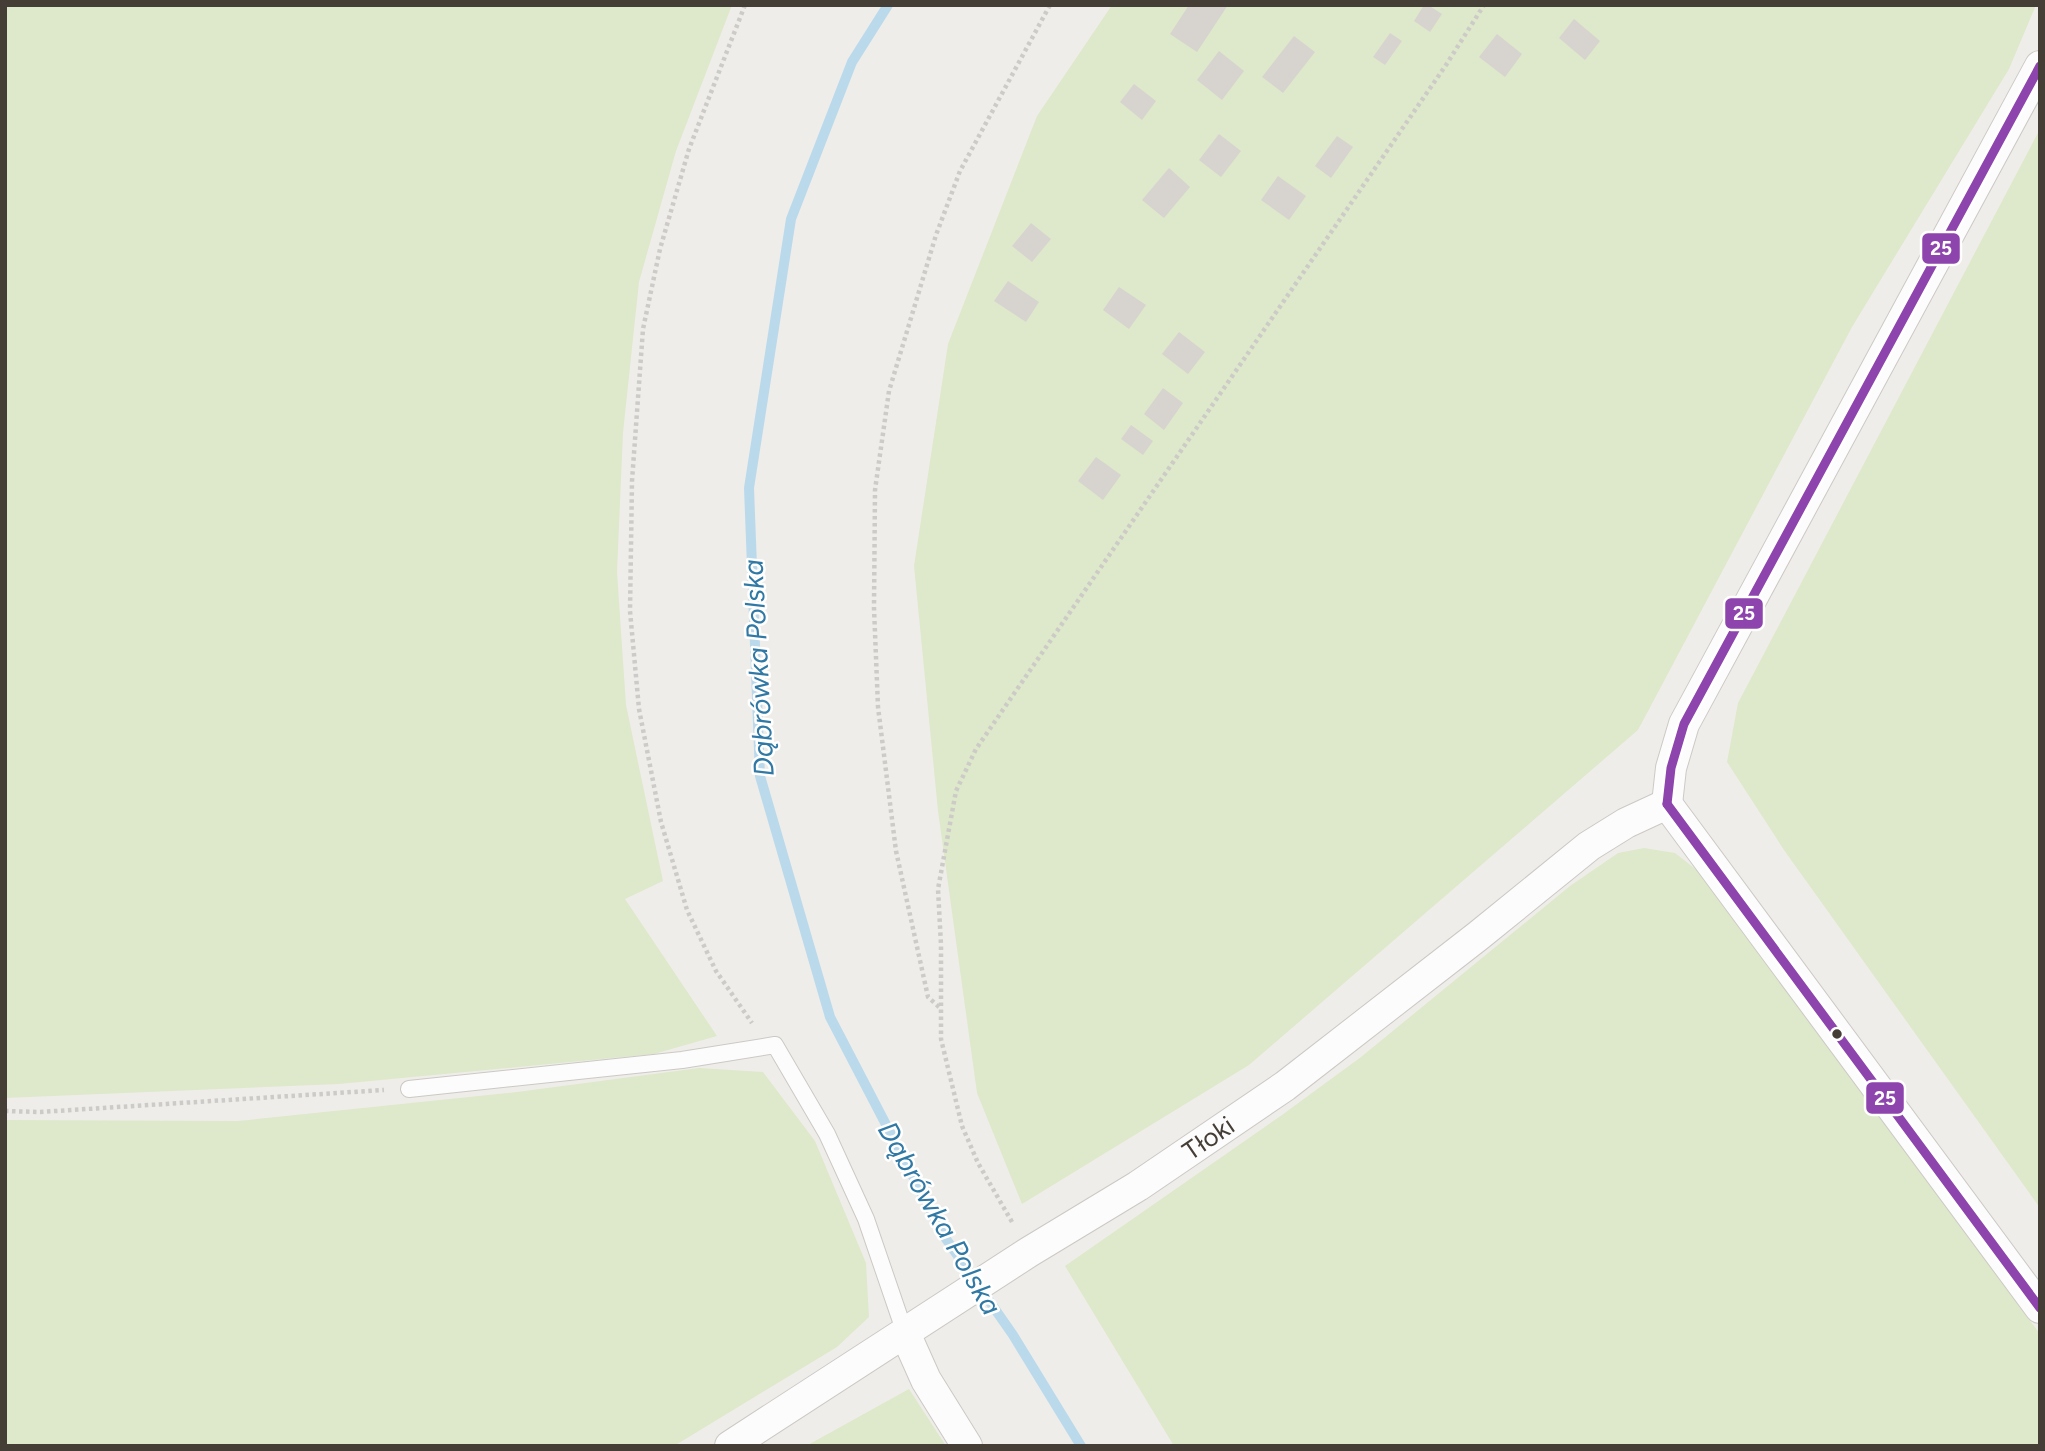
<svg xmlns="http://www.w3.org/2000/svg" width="2045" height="1451" viewBox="0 0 2045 1451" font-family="Figtree,sans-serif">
<rect width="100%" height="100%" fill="#efede9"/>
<!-- green -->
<g fill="#dde9ca">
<polygon points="5,5 732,5 676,151 639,282 623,433 617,572 626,705 663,881 625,899 717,1036 654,1054 339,1084 5,1098"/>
<polygon points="1112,5 2036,5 2009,69 1852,327 1638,730 1249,1065 1022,1204 977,1093 938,811 914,566 948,344 1037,116"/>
<polygon points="2040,129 2040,1208 1784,850 1727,762 1738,703"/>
<polygon points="1644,848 1675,853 1698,871 2040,1334 2040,1446 1174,1446 1065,1266 1282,1115 1361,1057 1570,886 1618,853"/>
<polygon points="699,1068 763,1072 815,1141 866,1263 869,1317 837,1347 674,1446 5,1446 5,1120 238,1121 517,1092"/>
<polygon points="909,1389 946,1446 806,1446"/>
</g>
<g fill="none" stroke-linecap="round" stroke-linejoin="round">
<!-- stream -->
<polyline stroke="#badaec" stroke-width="10" points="888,5 852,62 791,219 749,488 760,776 830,1017 944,1236 1013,1335 1081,1446"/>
</g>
<!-- building -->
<g fill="#d7d4d0">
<polygon points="1189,5 1228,5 1197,52 1170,34"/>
<polygon points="1424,5 1428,5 1442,14 1430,32 1414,21"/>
<polygon points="1574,19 1600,41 1585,60 1559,38"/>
<polygon points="1390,33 1402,41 1385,65 1373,57"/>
<polygon points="1497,34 1522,54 1505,77 1479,57"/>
<polygon points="1294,36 1315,52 1283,93 1262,77"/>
<polygon points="1219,51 1244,71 1222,100 1197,80"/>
<polygon points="1134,84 1156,101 1142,120 1120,102"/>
<polygon points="1219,134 1241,151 1221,177 1199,160"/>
<polygon points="1337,136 1353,147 1331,178 1315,166"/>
<polygon points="1169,168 1190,187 1164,218 1142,200"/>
<polygon points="1278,176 1306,196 1289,220 1261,200"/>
<polygon points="1031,223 1051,239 1032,262 1012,246"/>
<polygon points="1008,281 1039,302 1026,322 994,301"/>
<polygon points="1119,287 1146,305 1129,329 1103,310"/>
<polygon points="1179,332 1205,352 1188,374 1162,354"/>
<polygon points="1163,388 1183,403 1164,430 1144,414"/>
<polygon points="1131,425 1153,441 1143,455 1121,439"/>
<polygon points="1096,457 1121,475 1103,500 1078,481"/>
</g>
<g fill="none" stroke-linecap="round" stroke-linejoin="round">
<defs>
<polyline id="service" points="409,1089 682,1060 775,1045 827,1134 866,1219 905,1333"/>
<g id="minor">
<polyline points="1667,804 1671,768 1684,724 2040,66"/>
<polyline points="1667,804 2040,1308"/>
<polyline points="905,1333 926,1380 967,1446"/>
<path id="s1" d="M730,1446L1029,1252L1138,1186L1285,1086L1478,936L1589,846L1626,823L1667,804"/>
</g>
</defs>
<!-- service casing -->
<use href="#service" stroke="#ccc9c5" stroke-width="18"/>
<!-- minor casing -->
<use href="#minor" stroke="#ccc9c5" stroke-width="32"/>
<!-- path -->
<g stroke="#cdcbc7" stroke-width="4.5" stroke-dasharray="3.5 3.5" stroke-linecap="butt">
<polyline points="745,5 689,149 660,249 643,329 632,481 630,611 639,709 661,822 687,910 716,971 752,1023"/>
<polyline points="939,1007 928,997 896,851 878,707 874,608 875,490 889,391 936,235 960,171 1050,5"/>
<polyline points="5,1111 40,1112 384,1090"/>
<polyline points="1012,1222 978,1163 962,1126 941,1039 941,945 938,889 956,791 976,749 1446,65 1484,5"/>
</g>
<!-- service -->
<use href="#service" stroke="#fdfcfc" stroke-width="16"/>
<!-- minor -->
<use href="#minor" stroke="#fdfcfc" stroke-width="30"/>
<defs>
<g id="bus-1">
<polyline points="1667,804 1671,768 1684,724 2040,66"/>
<polyline points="1667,804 2040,1308"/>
</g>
</defs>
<!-- bus-1 casing -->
<use href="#bus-1" stroke="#fff" stroke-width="14"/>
<!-- bus-1 -->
<use href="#bus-1" stroke="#8e44ad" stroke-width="9"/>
</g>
<!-- markers -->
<circle fill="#453e36" stroke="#fff" stroke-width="2.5" cx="1837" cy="1034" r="6"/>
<g text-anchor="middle" stroke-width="5" stroke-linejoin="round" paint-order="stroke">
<!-- street labels -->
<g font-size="26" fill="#453e36" stroke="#fff">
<text dy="9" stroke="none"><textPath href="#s1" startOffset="569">Tłoki</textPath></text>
</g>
<!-- water labels -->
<g font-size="28" font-style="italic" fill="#3079a5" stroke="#fff">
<text transform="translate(758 668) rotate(-93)" y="10">Dąbrówka Polska</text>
<text transform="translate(940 1218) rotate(60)" y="10">Dąbrówka Polska</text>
</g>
</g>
<g stroke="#fff" stroke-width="2.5">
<rect x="1921" y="232" width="40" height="33" rx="7" fill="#8e44ad"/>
<rect x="1724" y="597" width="40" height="33" rx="7" fill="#8e44ad"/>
<rect x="1865" y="1081" width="40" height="34" rx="7" fill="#8e44ad"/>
</g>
<g font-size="19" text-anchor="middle" font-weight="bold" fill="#fff">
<text x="1941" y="255">25</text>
<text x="1744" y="620">25</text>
<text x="1885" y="1105">25</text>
</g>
<!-- border -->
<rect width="2045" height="1451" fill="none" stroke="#453e36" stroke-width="14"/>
</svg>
